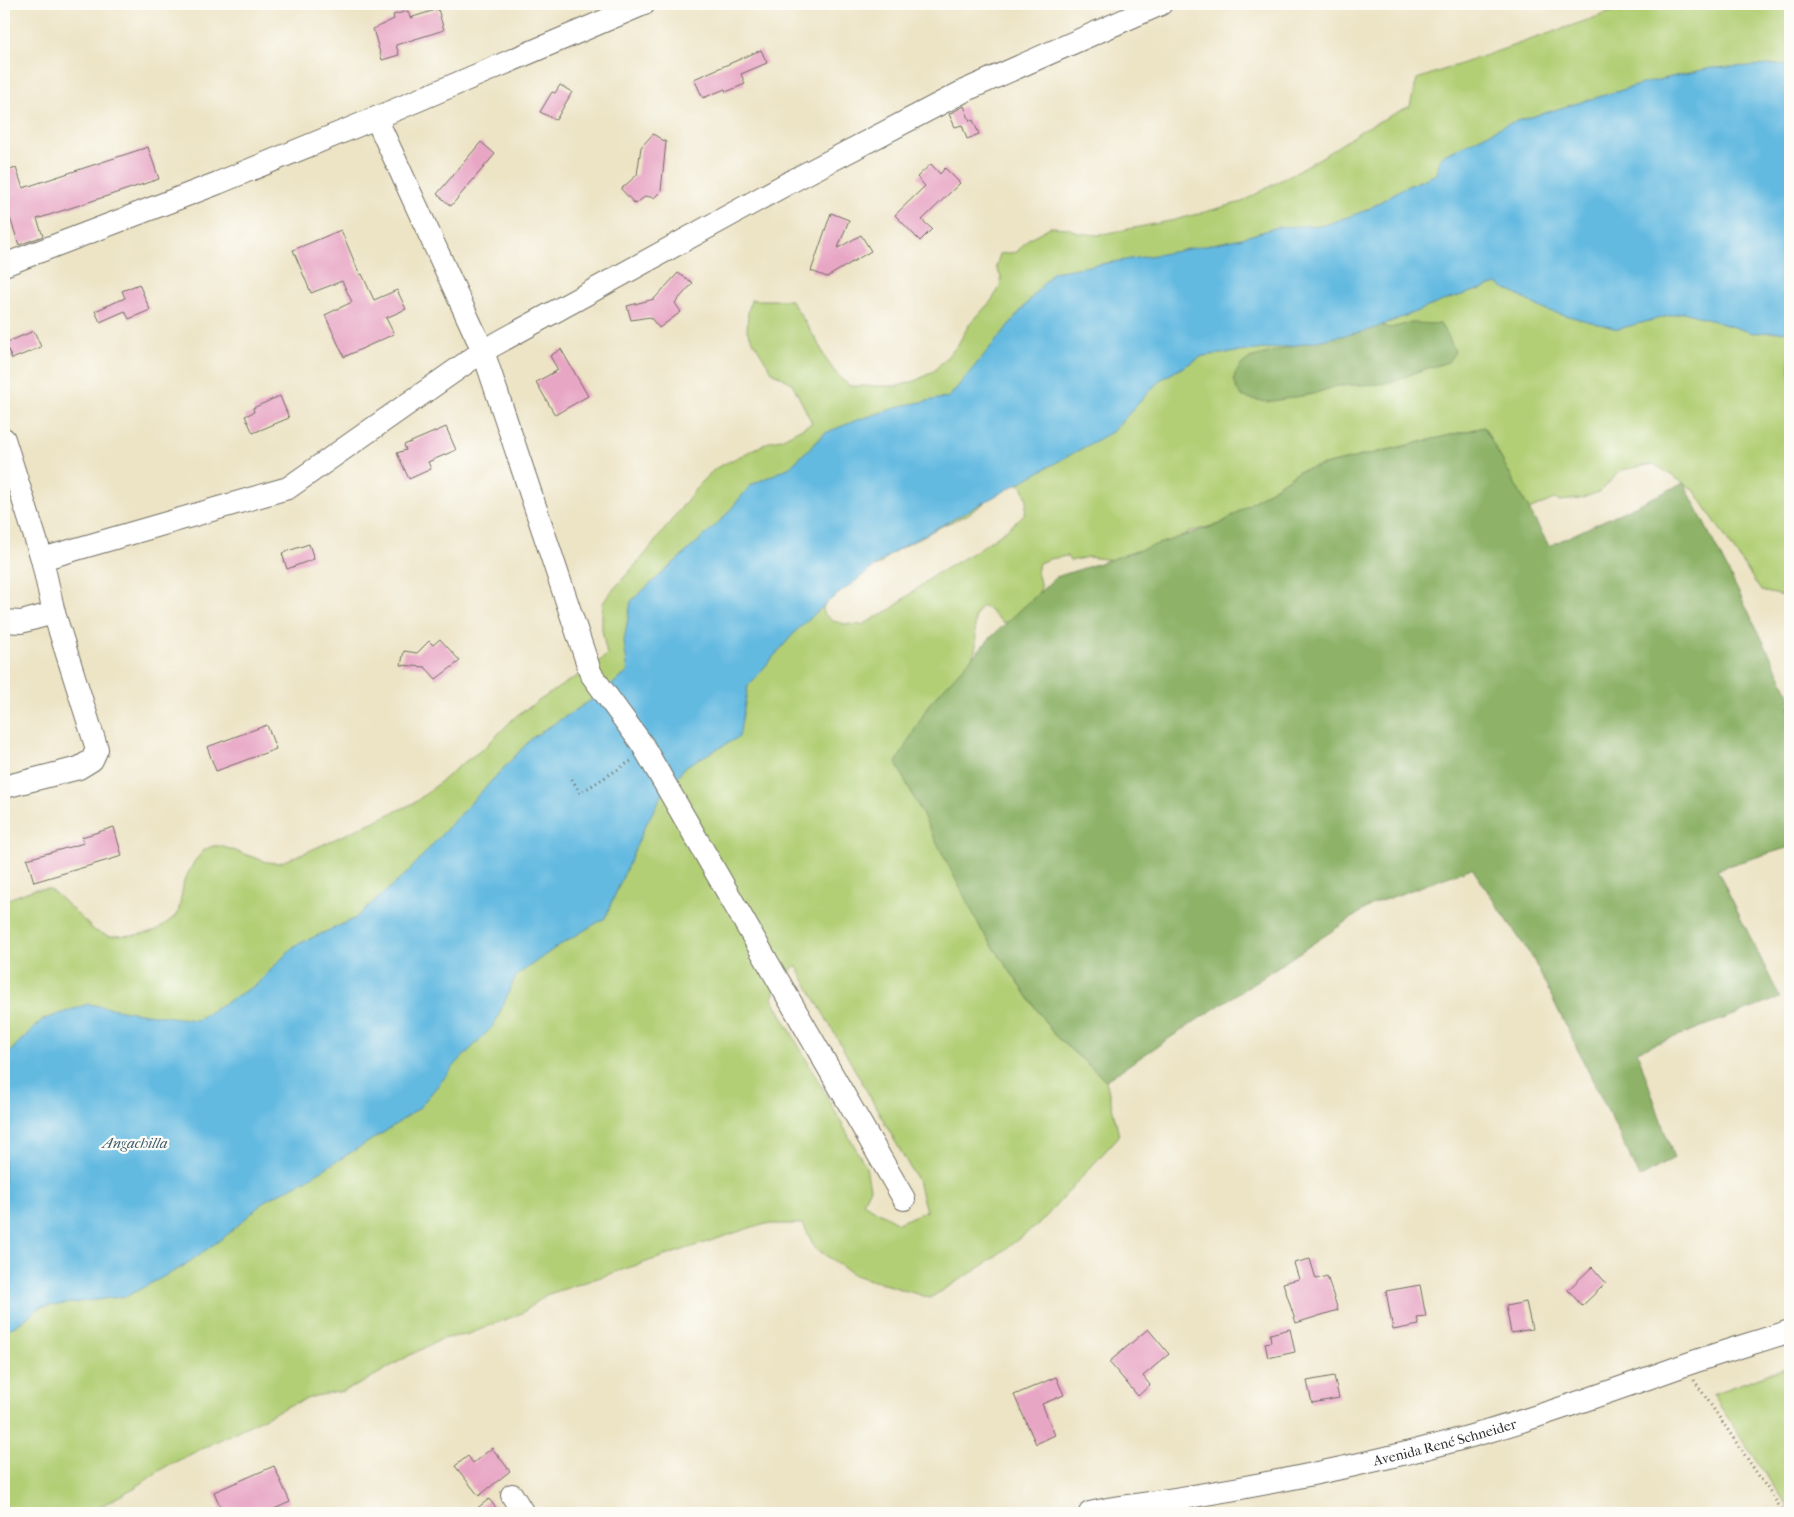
<svg xmlns="http://www.w3.org/2000/svg" width="1794" height="1517" viewBox="0 0 1794 1517" font-family="'IM FELL French Canon',serif">
<rect width="100%" height="100%" fill="#fdfcf7"/>
<filter id="ink" filterUnits="userSpaceOnUse"><feTurbulence type="fractalNoise" baseFrequency=".02" numOctaves="2"/><feDisplacementMap in="SourceGraphic" scale="10" xChannelSelector="R" yChannelSelector="G"/><feConvolveMatrix kernelMatrix="1 2 1 2 8 2 1 2 1" color-interpolation-filters="sRGB"/></filter>
<filter id="wash" filterUnits="userSpaceOnUse"><feTurbulence type="fractalNoise" baseFrequency=".0096" numOctaves="4" result="noise"/><feDisplacementMap in="SourceGraphic" scale="20" xChannelSelector="R" yChannelSelector="G"/><feGaussianBlur stdDeviation="1.12" result="paint"/><feColorMatrix in="noise" values="0 0 0 0 0 0 0 0 0 0 0 0 0 0 0 0 0 1.4 0 .05"/><feComposite in="paint" operator="in"/></filter>
<g filter="url(#wash)">
<rect width="100%" height="100%" fill="#ede4c6"/>
<!-- green -->
<g fill="#b2cf76" stroke="#6e7d50" fill-rule="evenodd">
<path d="M1644,4H1790V523L1787,533L1783,596L1761,591L1694,490L1654,464L1621,470L1601,491L1580,499L1559,501L1554,499L1529,510L1484,427L1299,471L1220,524L1188,532L1187,539L1122,561L1088,557L1070,561L1067,556L1049,559L1039,563L1037,572L1041,587L1032,615L1011,625L1001,621L987,608L982,606C970,617 977,632 976,646C975,652 971,659 969,665L981,929L1055,1036L1106,1080L1119,1136L1041,1222L984,1265L930,1298L854,1275L815,1248L803,1224H762L546,1295L522,1313L469,1334L442,1339L412,1354L362,1383L344,1391L315,1396L290,1405L165,1467L136,1487L88,1513H4V905L8,899L35,889H48L56,894L95,931L110,936L136,935L156,931L178,914L184,881L194,862L204,850L213,846H221L267,862L279,863L311,850L414,803L432,789L459,766L484,748L516,716L567,682L587,671L607,655L602,630V615L603,603L610,593L647,552L701,482L716,468L771,441L781,439L812,423L792,383L772,372L747,331L748,313L751,300H791L820,346L825,358L839,377L850,386H898L915,381L934,371L957,346L969,325L992,300L1000,287L1001,277L996,267L1000,254L1017,252L1028,239L1050,227L1068,228L1078,233L1098,235L1175,220L1242,202L1322,157L1364,129L1410,106L1417,79L1628,6ZM1017,483L1023,487L1027,500L1025,513L1014,524L979,549L933,576L890,610L862,625L845,624L833,621L823,613L824,601L874,567L880,565L892,553L942,526L967,515L983,504L995,488ZM796,965L918,1182L926,1211L898,1223L863,1203L870,1188L866,1167L772,998L777,985Z"/>
<polygon points="1790,1366 1790,1511 1712,1394"/>
</g>
<!-- forest -->
<g fill="#8db267" stroke="#5c6e49">
<polygon points="1375,323 1390,328 1411,323 1440,324 1448,336 1455,352 1448,362 1416,372 1396,381 1378,384 1337,386 1313,394 1267,402 1243,397 1237,390 1234,379 1235,374 1242,364 1250,358"/>
<polygon points="1484,427 1549,546 1684,483 1790,695 1790,847 1717,869 1780,998 1637,1051 1674,1158 1639,1178 1628,1152 1533,959 1472,868 1373,904 1106,1080 1055,1036 981,929 896,763 929,704 989,639 1056,577 1220,524 1299,471"/>
</g>
<!-- water -->
<polygon fill="#64bae1" stroke="#487286" points="1790,64 1790,331 1753,333 1684,312 1618,329 1545,310 1497,284 1443,301 1370,330 1292,346 1203,356 1160,380 1112,432 895,551 829,601 796,631 748,686 739,737 686,766 662,795 644,828 605,918 555,948 516,976 494,1025 456,1064 418,1109 386,1131 306,1180 266,1200 227,1235 182,1267 127,1296 41,1307 17,1325 4,1331 4,1060 16,1045 42,1020 88,1004 139,1013 196,1020 257,984 294,946 354,919 407,873 462,812 533,737 593,699 628,672 624,641 631,601 703,537 724,517 751,485 790,467 825,433 857,420 905,405 949,397 1053,272 1173,252 1242,238 1278,227 1325,225 1367,210 1403,188 1437,174 1440,157 1507,124 1649,82 1711,68"/>
<g id="blocks">
<!-- building -->
<g fill="#e8a6c5">
<polygon points="438,9 444,30 396,45 399,55 382,60 373,29 394,19 393,15 408,11 410,18"/>
<polygon points="761,50 767,63 741,74 745,84 726,92 725,89 703,98 694,79"/>
<polygon points="560,85 572,92 556,120 540,112 552,92 555,93"/>
<polygon points="964,106 970,121 973,120 979,134 967,139 962,125 955,127 949,114"/>
<polygon points="653,134 666,142 661,191 654,198 646,196 635,204 621,189 637,175 641,147"/>
<polygon points="481,142 495,154 451,206 437,194"/>
<polygon points="148,147 159,179 37,219 43,236 19,245 4,200 4,172 16,168 23,188"/>
<polygon points="931,164 940,174 945,168 960,183 922,220 932,229 920,241 895,215 925,186 917,177"/>
<polygon points="831,213 849,220 838,248 861,235 871,251 827,277 811,271"/>
<polygon points="341,230 360,275 362,274 374,300 397,290 406,309 386,318 394,334 344,357 325,315 352,302 342,281 311,293 293,250"/>
<polygon points="678,273 693,283 675,303 681,312 659,328 650,317 631,320 627,306 654,299"/>
<polygon points="139,284 150,310 129,319 125,311 100,322 95,311 125,298 122,291"/>
<polygon points="34,331 41,347 12,359 5,343"/>
<polygon points="561,349 588,396 555,415 536,382 558,370 550,356"/>
<polygon points="280,396 289,418 253,433 245,416 254,412 253,408"/>
<polygon points="446,427 456,450 428,462 431,469 409,479 397,453 406,450 404,445"/>
<polygon points="309,544 314,559 287,569 282,553"/>
<polygon points="440,639 460,661 436,679 425,667 401,665 404,651 417,653 429,641 433,645"/>
<polygon points="267,725 276,749 216,771 207,747"/>
<polygon points="114,827 122,856 34,882 27,859 84,843 82,837"/>
<polygon points="1310,1259 1316,1279 1327,1276 1338,1310 1296,1323 1283,1283 1299,1279 1294,1263"/>
<polygon points="1592,1267 1606,1283 1582,1306 1568,1290"/>
<polygon points="1420,1285 1426,1317 1417,1318 1419,1325 1393,1330 1386,1291"/>
<polygon points="1526,1302 1532,1329 1511,1333 1506,1306"/>
<polygon points="1148,1329 1169,1354 1143,1376 1150,1385 1138,1396 1109,1362"/>
<polygon points="1290,1329 1295,1352 1268,1358 1265,1343 1271,1342 1270,1334"/>
<polygon points="1334,1376 1339,1398 1312,1403 1307,1381"/>
<polygon points="1056,1377 1064,1395 1042,1404 1055,1435 1036,1444 1014,1395"/>
<polygon points="492,1448 510,1471 479,1496 455,1466 468,1456 473,1463"/>
<polygon points="274,1466 290,1502 265,1513 223,1513 214,1492"/>
<polygon points="489,1499 500,1513 471,1513"/>
</g>
</g>
</g>
<g filter="url(#ink)">
<use href="#blocks" fill-opacity="0" stroke="#6f6c61" stroke-width="1"/>
<g fill="none" stroke-linecap="round" stroke-linejoin="round">
<defs>
<g id="minor">
<polyline points="376,118 483,351 591,674 642,744 904,1199"/>
<polyline points="4,265 218,183 376,118 644,4"/>
<polyline points="4,439 42,559 54,613 97,749 92,760 79,768 4,787"/>
<polyline points="42,559 288,488 483,351 792,181 966,90 1161,4"/>
<polyline points="4,621 21,622 54,613"/>
<polyline points="512,1495 523,1513"/>
<path id="s1" d="M1090,1513L1108,1509C1237,1491 1364,1467 1489,1431C1554,1412 1618,1389 1682,1366C1718,1353 1754,1343 1790,1331"/>
</g>
</defs>
<!-- minor casing -->
<use href="#minor" stroke="#6f6c61" stroke-width="24"/>
<!-- path -->
<g stroke="#6f6c61" stroke-width="3" stroke-dasharray="1 4" stroke-linecap="butt">
<polyline points="572,779 580,793 631,761"/>
<polyline points="1694,1380 1784,1513"/>
</g>
<!-- minor -->
<use href="#minor" stroke="#fff" stroke-width="22"/>
</g>
</g>
<g text-anchor="middle" stroke-width="4.5" stroke-linejoin="round" paint-order="stroke">
<!-- street labels -->
<g font-size="14" fill="#2b2b2b" stroke="#fdfcf7">
<text dy="5" stroke="none"><textPath href="#s1" startOffset="362">Avenida René Schneider</textPath></text>
</g>
<!-- water labels -->
<g font-size="15" font-style="italic" fill="#3f5d6b" stroke="#fdfcf7">
<text x="135" y="1148">Angachilla</text>
</g>
</g>
<!-- margin -->
<rect width="1794" height="1517" fill="none" stroke="#fdfcf7" stroke-width="20"/>
</svg>
